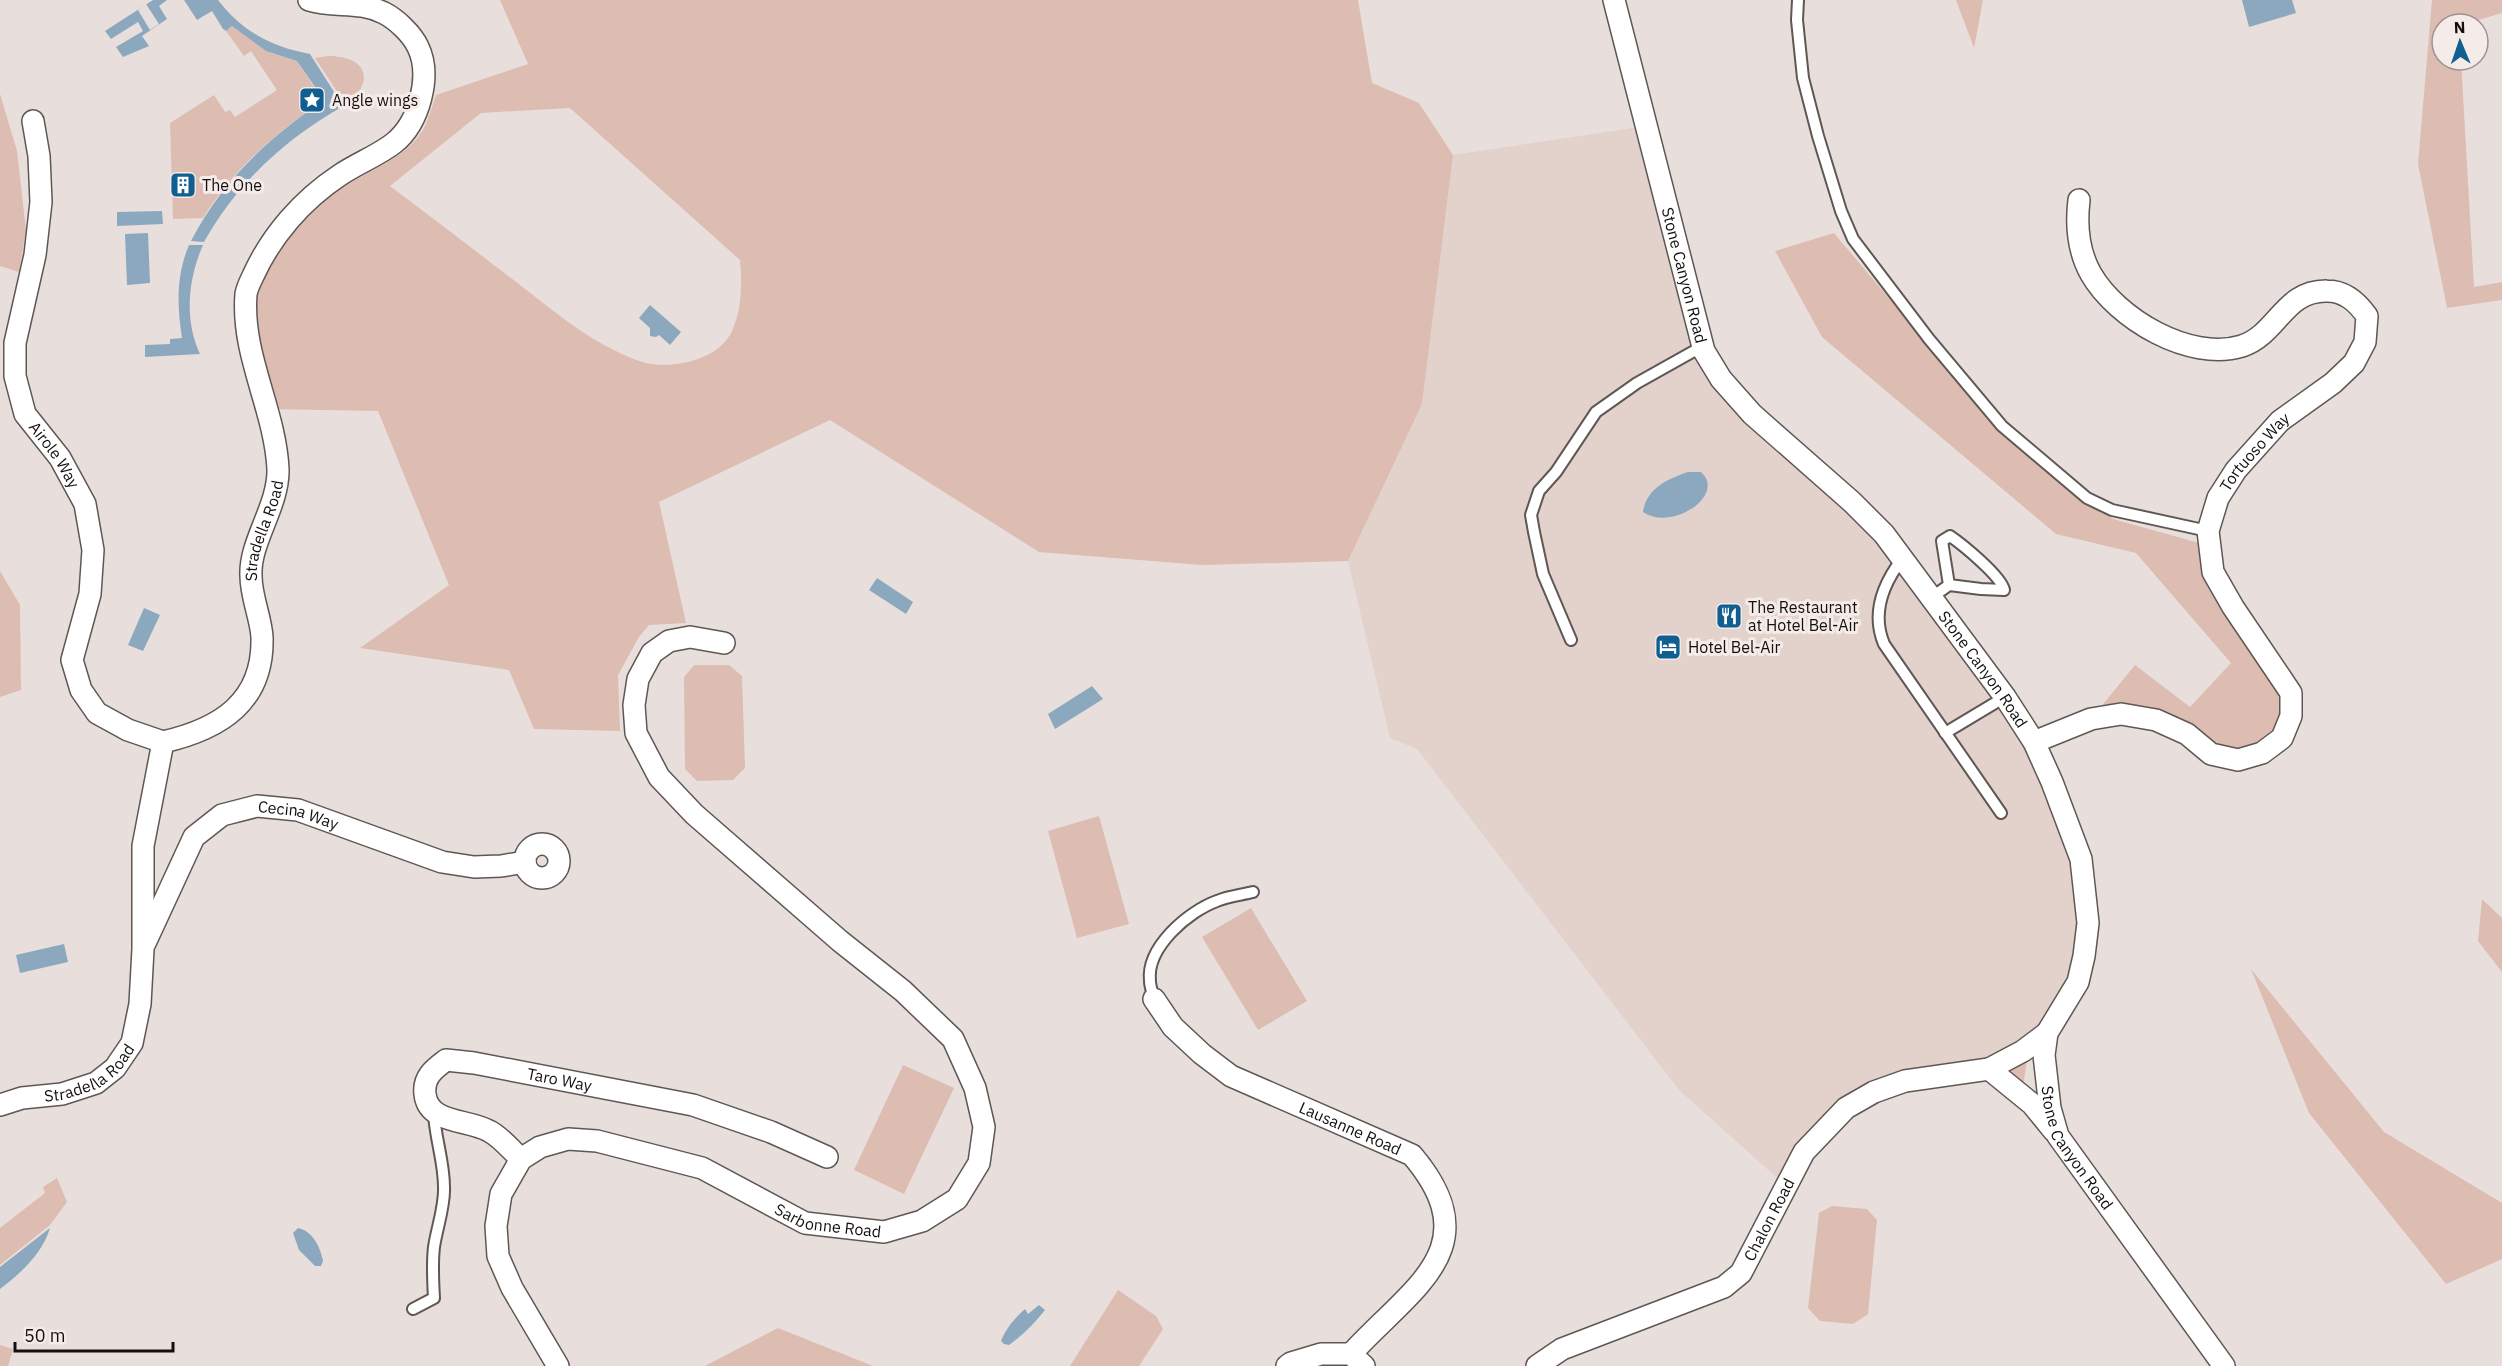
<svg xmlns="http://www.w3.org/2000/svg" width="2502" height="1366" viewBox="0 0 2502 1366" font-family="'IBM Plex Sans',sans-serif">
<rect width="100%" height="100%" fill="#e8dfdc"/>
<!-- built -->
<polygon fill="#e3d1cc" points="1646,126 1704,351 1852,502 2005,697 2081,859 2084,956 2023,1051 1874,1092 1786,1186 1679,1090 1417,749 1390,738 1348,561 1422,404 1453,155"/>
<!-- green -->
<g fill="#ddbcb1" fill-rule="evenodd">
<path d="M500,0H1358L1372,83L1419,103L1453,155L1422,404L1348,561L1202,565L1039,552L830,420L659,502L686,623L649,625L639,637L618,675L620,731L534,729L509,670L360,648L449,585L378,411L266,409L253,361L264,356C261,345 256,332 255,320C249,271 304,212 342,188C368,171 403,159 421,133C428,123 432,106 436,95L528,64ZM570,108L740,260C742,284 742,309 732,331C720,358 679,368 652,364C642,363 628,357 618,352C583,336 551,309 520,285C477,252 434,219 390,186L481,113Z"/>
<polygon points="1956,0 1983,0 1974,48"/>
<polygon points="2432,0 2502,0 2502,13 2465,24 2442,24 2442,60 2461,60 2474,287 2502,282 2502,300 2447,308 2418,164"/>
<path d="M232,26L266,51L297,61L314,87L300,96L309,110C267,140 230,175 203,218L173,219L170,123L214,95L225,112L230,110L235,117L277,90L251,51L244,56L226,31Z"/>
<path d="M328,56C367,56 376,81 346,105L315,58Z"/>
<polygon points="0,94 17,151 26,230 19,272 0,266"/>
<polygon points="1834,233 1995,424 2113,519 2210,546 2291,693 2282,738 2238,760 2187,734 2091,719 2135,665 2190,707 2231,663 2136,553 2056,534 1822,337 1775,251"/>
<polygon points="0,571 20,605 21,690 0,697"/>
<polygon points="694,665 729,665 742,676 745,768 733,780 697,781 685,769 684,677"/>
<polygon points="1099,816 1129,924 1077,938 1048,831"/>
<polygon points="2482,899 2502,918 2502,972 2478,941"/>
<polygon points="1251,908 1307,1001 1258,1030 1202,937"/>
<polygon points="2251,969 2384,1132 2502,1203 2502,1259 2446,1284 2309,1113"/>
<polygon points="2027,1060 2023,1087 2004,1073"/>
<polygon points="903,1065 954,1088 904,1194 854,1170"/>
<polygon points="57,1178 67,1202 50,1225 0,1265 0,1228 45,1193 43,1187"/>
<polygon points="1832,1206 1867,1209 1877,1220 1868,1314 1853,1324 1820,1321 1808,1308 1819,1213"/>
<polygon points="1118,1290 1156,1316 1163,1329 1139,1366 1070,1366"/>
<polygon points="778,1328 873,1366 705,1366"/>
<polygon points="0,1345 13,1349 8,1366 0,1366"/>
</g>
<!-- water -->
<g fill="#8ca8bf">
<polygon points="153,0 167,0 159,6 167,19 142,36 149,46 123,57 116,47 143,31 138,22 111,39 105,31"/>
<path d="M184,0H218C242,31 271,47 310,54L343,106C283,141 239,181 204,242L191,241C222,181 268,138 324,100L297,61L266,51L232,26L226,31L223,29L212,11L197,20Z"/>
<polygon points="2242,0 2292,0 2296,13 2249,27"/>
<polygon points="162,211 163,224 117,226 117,212"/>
<polygon points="148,233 150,283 127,285 125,234"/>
<path d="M189,245H203C188,279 184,320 200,354L145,357V345L170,344V339L182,338C177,305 176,276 189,245Z"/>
<polygon points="650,305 681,332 670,345 659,335 656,337 650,336 650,328 639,318"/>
<path d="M1688,472H1701C1727,495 1671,532 1643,512C1646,489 1667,479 1688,472Z"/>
<polygon points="877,578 913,602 906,614 869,590"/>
<polygon points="144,608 160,615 143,651 128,645"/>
<polygon points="1092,686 1103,699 1055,729 1048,714"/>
<polygon points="64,944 68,962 20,973 16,955"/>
<path d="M50,1228C42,1254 21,1273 0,1289V1267Z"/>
<path d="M298,1228C313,1231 320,1247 323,1261L321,1266H315L299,1250L293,1233Z"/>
<path d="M1039,1305L1045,1310C1034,1324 1023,1335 1009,1345L1004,1344L1001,1341C1006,1328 1015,1318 1025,1309L1028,1314Z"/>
</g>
<!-- pier -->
<polygon fill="#e8dfdc" points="146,4 159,24 150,30 138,10"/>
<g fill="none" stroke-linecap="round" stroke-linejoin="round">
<defs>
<g id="lane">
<polyline points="1798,0 1797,20 1803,78 1818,136 1841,211 1853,239 1929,339 2002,426 2087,498 2112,510 2208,531"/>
<path d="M1902,559C1883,584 1871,613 1884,644L2001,813"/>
<path d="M1931,598L1949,585L1981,589L2004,590C2001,576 1963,545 1950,536L1942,541L1949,585"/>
<polyline points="1571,640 1543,574 1534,532 1531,515 1539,491 1556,472 1596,412 1637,383 1703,346"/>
<polyline points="1945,733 2005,697"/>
<path d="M1154,999C1153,994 1150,987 1150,981C1146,947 1189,911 1217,901C1228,896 1241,895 1253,892"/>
<path d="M413,1309L434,1298C433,1281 432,1264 434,1247C437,1227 445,1206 444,1187C444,1161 435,1138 434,1113"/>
</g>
<g id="street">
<path id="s1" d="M1614,0L1704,351L1721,379L1752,414L1852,502L1884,534L2005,697L2034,742L2052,782L2081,859L2088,923L2084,956L2078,982L2047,1033L2044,1055L2050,1108L2058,1136L2224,1366"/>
<path id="s2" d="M33,121L39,156L41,202L35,255L15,343V376L25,414L60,458L85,504L93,550L90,594L72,660L81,690L97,713L128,730L163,742"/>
<path id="s3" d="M2034,742L2091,719L2121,714L2156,720L2187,734L2211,754L2238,760L2262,753L2282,738L2291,716V693L2233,607L2213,572L2208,531L2218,498L2236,470L2280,421L2333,383L2354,363L2365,342L2367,316C2357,302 2345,291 2327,291C2284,290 2278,334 2242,346C2190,362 2117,319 2091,274C2078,251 2076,225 2079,200"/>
<circle cx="542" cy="861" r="17"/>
<path id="s4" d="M145,943L194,837L222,815L257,806L298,810L442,862L474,867L501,866L525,862"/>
<path id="s5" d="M1154,999L1173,1027L1202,1054L1231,1076L1412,1155C1491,1248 1411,1288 1351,1354"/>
<polyline points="2047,1033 2023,1051 1989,1069 2032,1104 2054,1131"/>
<path id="s6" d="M0,1105L22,1098L62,1094L96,1083L115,1068L132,1043L140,1004L143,949V846L163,742C220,729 264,702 262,637C261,618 251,597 251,576C249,542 279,506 278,469C275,409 241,355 246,294C247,288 250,282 253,276C271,236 302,200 340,175C356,164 379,155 394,143C419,123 432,76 418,47C412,34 396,19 384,13C358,0 335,8 309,0"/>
<path id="s7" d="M521,1159C511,1150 501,1137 489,1131C468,1119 428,1124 425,1094C423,1077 434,1069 446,1060L474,1063L693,1105L771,1132L827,1157"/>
<path id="s8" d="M558,1366L512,1288L498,1256L496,1226L501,1194L521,1159L540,1147L568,1139L597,1141L702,1168L805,1223L884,1232L922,1221L957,1199L979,1163L984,1127L975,1088L953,1039L903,991L840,941L694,814L659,777L636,733L634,705L638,679L652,653L669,641L690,637L724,643"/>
<polyline points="1287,1366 1291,1363 1321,1354 1351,1354 1364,1366"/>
<path id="s9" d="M1537,1366L1562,1349L1724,1287L1741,1273L1804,1152L1846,1108L1874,1092L1905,1081L1989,1069"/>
</g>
</defs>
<!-- lane casing -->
<use href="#lane" stroke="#5e5754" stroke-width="14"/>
<!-- street casing -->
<use href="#street" stroke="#5e5754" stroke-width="24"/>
<!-- lane -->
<use href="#lane" stroke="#fff" stroke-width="10"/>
<!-- street -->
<use href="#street" stroke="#fff" stroke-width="21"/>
</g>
<!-- icons -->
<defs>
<symbol id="sight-square" viewBox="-11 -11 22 22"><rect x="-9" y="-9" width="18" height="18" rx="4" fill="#115e91" stroke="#f5ece9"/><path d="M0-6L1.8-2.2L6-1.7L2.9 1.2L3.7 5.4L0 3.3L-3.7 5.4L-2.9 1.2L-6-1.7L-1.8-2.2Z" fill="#fff"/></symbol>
<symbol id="building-square" viewBox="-11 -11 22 22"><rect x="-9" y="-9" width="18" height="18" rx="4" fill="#115e91" stroke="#f5ece9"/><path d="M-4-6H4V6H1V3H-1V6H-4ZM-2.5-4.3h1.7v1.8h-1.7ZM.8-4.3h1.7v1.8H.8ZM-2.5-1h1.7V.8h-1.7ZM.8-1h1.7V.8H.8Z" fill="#fff"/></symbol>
<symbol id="restaurant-square" viewBox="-11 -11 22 22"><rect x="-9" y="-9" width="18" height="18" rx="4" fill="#115e91" stroke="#f5ece9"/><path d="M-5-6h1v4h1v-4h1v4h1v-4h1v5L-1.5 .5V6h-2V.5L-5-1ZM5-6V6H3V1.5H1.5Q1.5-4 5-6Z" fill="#fff"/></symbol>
<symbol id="hotel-square" viewBox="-11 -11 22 22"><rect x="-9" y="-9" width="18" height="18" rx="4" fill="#115e91" stroke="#f5ece9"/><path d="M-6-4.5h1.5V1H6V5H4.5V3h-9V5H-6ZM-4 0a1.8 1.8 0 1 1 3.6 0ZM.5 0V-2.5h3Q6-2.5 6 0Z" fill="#fff"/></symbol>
</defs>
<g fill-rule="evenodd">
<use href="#sight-square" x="297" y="85" width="30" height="30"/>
<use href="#building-square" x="168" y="170" width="30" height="30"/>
<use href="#restaurant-square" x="1714" y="601" width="30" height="30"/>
<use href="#hotel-square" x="1653" y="632" width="30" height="30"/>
</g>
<g text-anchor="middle" stroke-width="6" stroke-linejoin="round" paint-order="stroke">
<!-- poi labels -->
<g font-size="16" fill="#13100f" stroke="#f5ece9" text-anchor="start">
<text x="332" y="106">Angle wings</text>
<text x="202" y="191">The One</text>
<text x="1748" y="613">The Restaurant<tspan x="1748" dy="18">at Hotel Bel-Air</tspan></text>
<text x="1688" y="653">Hotel Bel-Air</text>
</g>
<!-- street labels -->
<g font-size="16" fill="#13100f" stroke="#f5ece9">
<text dy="6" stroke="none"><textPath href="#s1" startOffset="284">Stone Canyon Road</textPath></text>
<text dy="6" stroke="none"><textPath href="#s3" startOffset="596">Tortuoso Way</textPath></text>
<text dy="6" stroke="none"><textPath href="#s2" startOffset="348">Airole Way</textPath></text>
<text dy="6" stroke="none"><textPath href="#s6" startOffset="726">Stradella Road</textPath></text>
<text dy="6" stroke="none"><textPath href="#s1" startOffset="788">Stone Canyon Road</textPath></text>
<text dy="6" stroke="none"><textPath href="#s4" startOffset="231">Cecina Way</textPath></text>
<text dy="6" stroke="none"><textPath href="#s6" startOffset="98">Stradella Road</textPath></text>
<text dy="6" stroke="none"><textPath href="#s7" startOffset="279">Taro Way</textPath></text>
<text dy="6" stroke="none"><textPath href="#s5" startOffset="240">Lausanne Road</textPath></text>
<text dy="6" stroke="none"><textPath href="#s1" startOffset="1310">Stone Canyon Road</textPath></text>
<text dy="6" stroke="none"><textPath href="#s8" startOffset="556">Sarbonne Road</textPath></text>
<text dy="6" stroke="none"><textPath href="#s9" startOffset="286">Chalon Road</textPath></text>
</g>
</g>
<!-- north arrow -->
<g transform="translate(2460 42) rotate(358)"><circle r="28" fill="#f5ece9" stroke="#9b9492" stroke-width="1.5"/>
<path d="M0-4.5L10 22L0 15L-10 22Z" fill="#115e91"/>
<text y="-9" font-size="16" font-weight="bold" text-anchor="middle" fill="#13100f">N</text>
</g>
<!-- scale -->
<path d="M15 1342v9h158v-9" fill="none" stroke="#13100f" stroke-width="3"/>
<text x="24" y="1342" font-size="18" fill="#13100f" stroke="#f5ece9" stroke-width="4.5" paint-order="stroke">50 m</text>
</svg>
